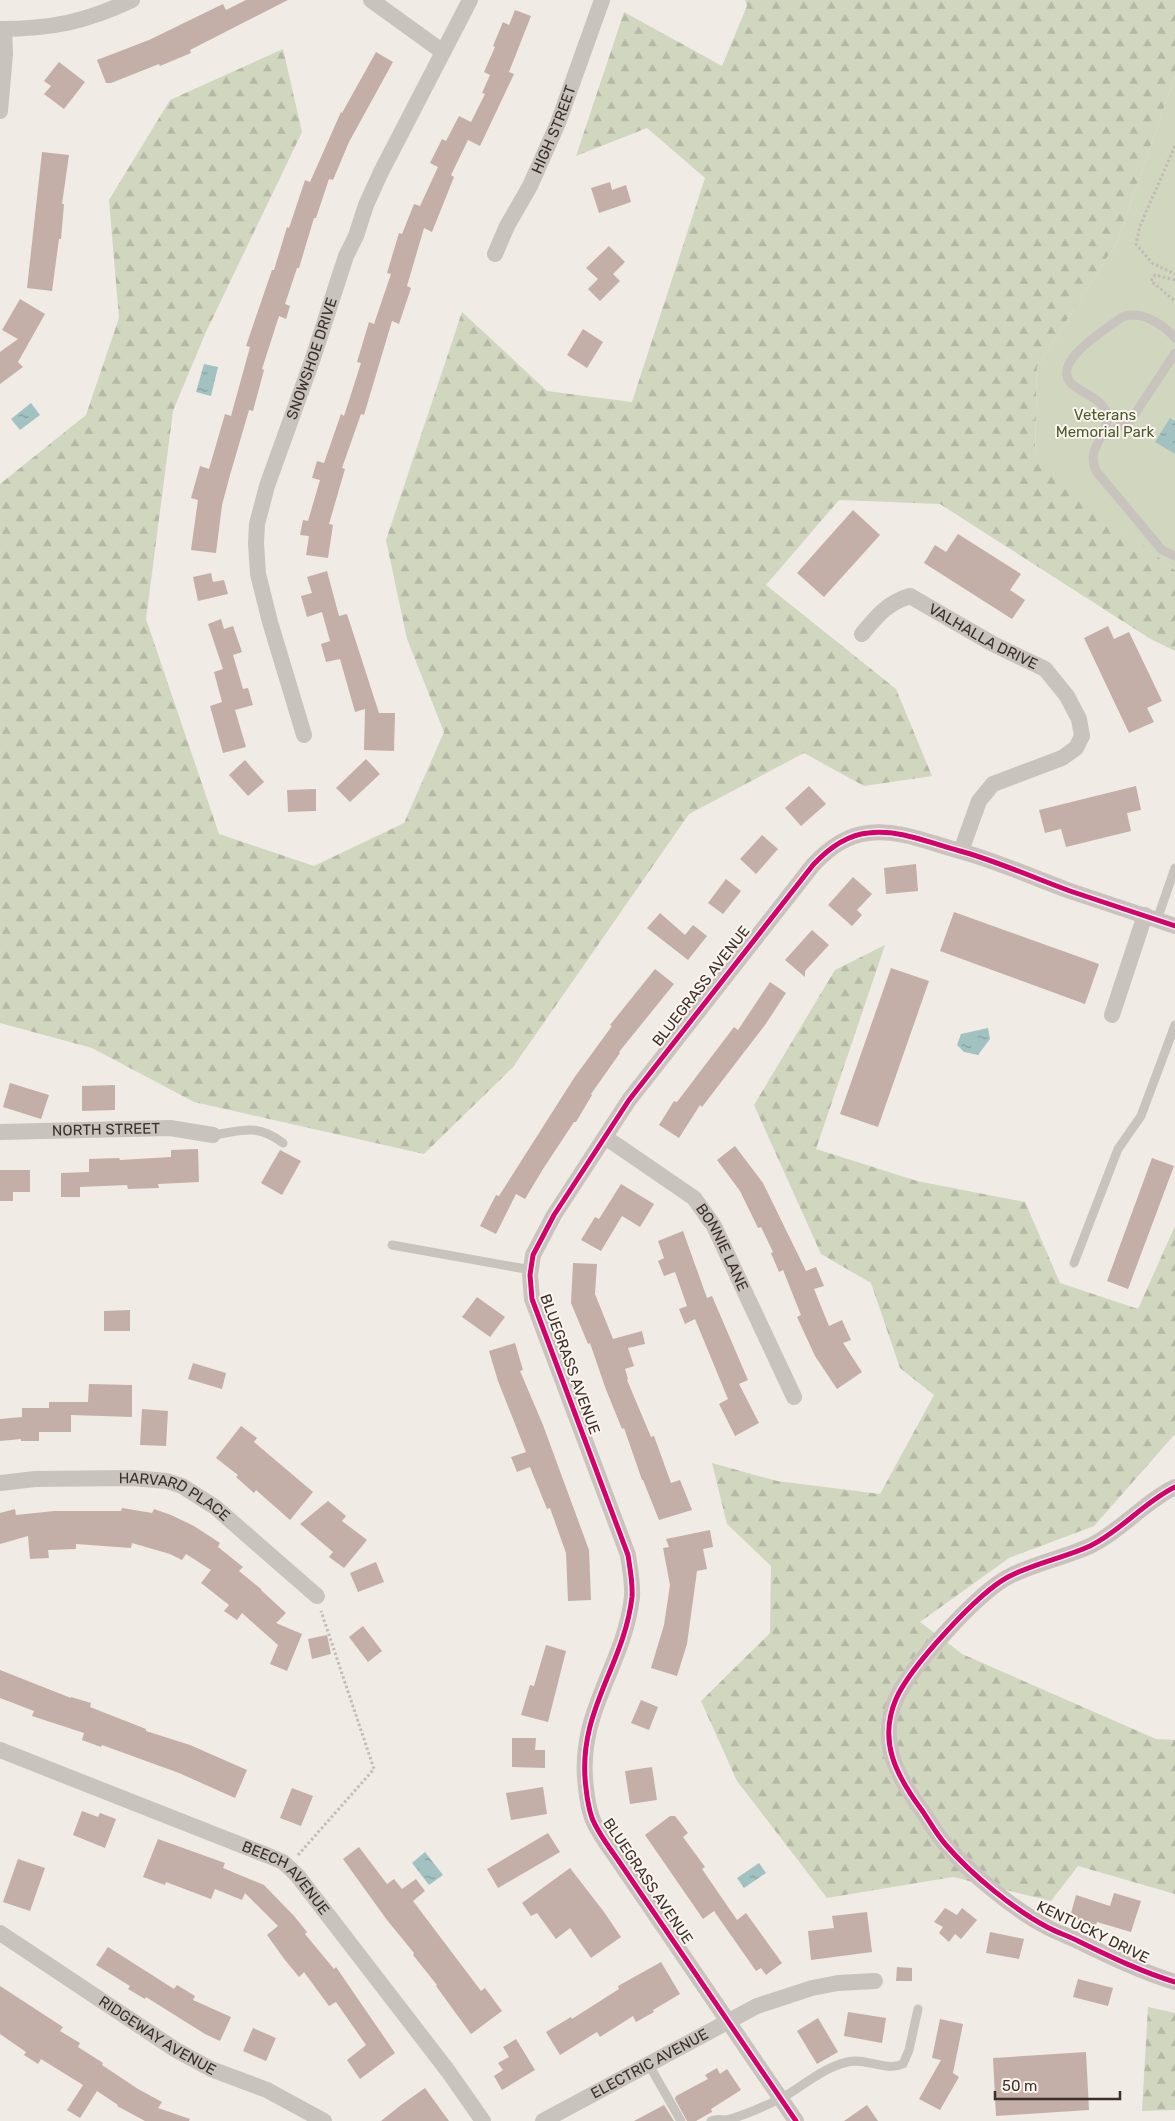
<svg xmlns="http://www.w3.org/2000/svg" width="1175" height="2121" viewBox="0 0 1175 2121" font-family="Rubik,sans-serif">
<defs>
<pattern id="forest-firs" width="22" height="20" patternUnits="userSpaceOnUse" patternTransform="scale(1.25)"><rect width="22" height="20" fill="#d1d6bf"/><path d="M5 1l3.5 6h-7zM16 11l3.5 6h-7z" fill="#b4b8a4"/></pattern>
<pattern id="water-ripples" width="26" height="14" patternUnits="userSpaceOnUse" patternTransform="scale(1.25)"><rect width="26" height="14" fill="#a1c2c1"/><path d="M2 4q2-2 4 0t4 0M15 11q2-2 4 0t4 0" fill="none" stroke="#849e9d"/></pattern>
</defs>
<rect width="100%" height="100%" fill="#f0ebe5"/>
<!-- forest -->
<g fill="url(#forest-firs)">
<polygon points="745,0 1175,0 1175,76 1117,242 1037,367 1035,458 1175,570 1175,651 1149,638 940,504 839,500 766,585 896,689 932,776 864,786 804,753 689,814 513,1067 424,1154 194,1102 92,1048 0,1023 0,484 86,415 119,318 109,200 170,100 283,49 302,132 205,334 173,411 146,619 219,834 314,866 404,823 444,732 407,639 386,540 462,312 547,391 632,402 705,178 647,128 576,156 624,12 722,66 747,6"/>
<polygon points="885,945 816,1149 917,1181 1025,1202 1060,1283 1138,1309 1175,1226 1175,1434 1094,1526 1009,1558 920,1622 962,1654 1156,1739 1175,1740 1175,1894 1078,1866 1051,1901 953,1877 827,1898 737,1781 701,1701 770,1633 771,1566 727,1524 712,1463 777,1481 880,1494 934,1395 900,1368 871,1283 821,1254 754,1105 835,970"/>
<polygon points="1148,2007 1175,2013 1175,2110 1142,2111"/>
</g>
<!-- park -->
<polygon fill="#d1d6bf" points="1175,76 1175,570 1035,459 1037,367 1117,242"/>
<!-- water -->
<g fill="url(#water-ripples)">
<polygon points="204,364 218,367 211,396 196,392"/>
<polygon points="31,403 40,415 20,430 11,419"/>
<polygon points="1170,418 1175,421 1175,454 1155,442"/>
<polygon points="988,1028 990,1039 978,1055 964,1052 957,1045 961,1034"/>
<polygon points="425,1852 443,1875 429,1885 412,1863"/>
<polygon points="759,1863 766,1873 744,1888 737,1878"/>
</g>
<!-- building -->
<g fill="#c3afa7">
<polygon points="246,0 288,0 190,50 191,53 160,66 159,64 111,83 106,83 97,60 149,40 223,4 226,10"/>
<polygon points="515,10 531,16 509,72 514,74 480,146 468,140 451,175 454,177 432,232 424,228 407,286 411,288 399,324 392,321 364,415 361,414 342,468 345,469 329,524 333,525 328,558 306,555 309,536 300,535 303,520 308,521 320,480 312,478 317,461 324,463 341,414 344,416 361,363 357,362 369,322 374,324 391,274 387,273 399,233 402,234 414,204 420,206 438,167 430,163 442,139 446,141 459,116 471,122 485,94 482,93 490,75 484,72 495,47 493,46 503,22 509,25"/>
<polygon points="376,52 393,62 349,142 333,180 329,179 316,218 314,218 299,268 297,268 285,304 290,306 286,319 279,316 262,369 264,370 253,411 249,410 230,475 222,505 216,553 191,550 198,500 191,498 200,466 209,469 225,414 231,416 250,347 246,346 272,270 274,270 287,227 289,228 305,180 310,182 341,112 342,113"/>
<polygon points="59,62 85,82 64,109 44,94 51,86 44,81"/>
<polygon points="42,152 69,155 62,204 64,204 61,239 59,239 52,291 27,288"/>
<polygon points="610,182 612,190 626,185 631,202 599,213 591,188"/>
<polygon points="609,246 625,262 613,274 620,281 600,301 588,289 598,279 586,268"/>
<polygon points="20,299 45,314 18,362 23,367 0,384 0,352 18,339 2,330"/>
<polygon points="583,329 603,342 587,368 567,355"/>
<polygon points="853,510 880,535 824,597 797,573"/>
<polygon points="958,534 1021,574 1010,590 1025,600 1012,619 924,563 935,545 946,552"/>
<polygon points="327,571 339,616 347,614 379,713 395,713 394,751 364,750 365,709 355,712 340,659 326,662 321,644 330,641 322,612 307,617 301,596 312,593 307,577"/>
<polygon points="211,573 213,582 224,580 228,594 198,601 193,577"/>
<polygon points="221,619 224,629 233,626 242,652 233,655 243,689 248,688 253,705 235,710 246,747 223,753 210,706 222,702 214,672 223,669 208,624"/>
<polygon points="1108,626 1114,639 1129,632 1162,701 1147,708 1154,722 1129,733 1084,638"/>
<polygon points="366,759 380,774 350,802 336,788"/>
<polygon points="245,760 264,782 248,796 229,775"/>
<polygon points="809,786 826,804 801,826 785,808"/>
<polygon points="1136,786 1141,810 1127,813 1131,831 1066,847 1061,829 1045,833 1039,810"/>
<polygon points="316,789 316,811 288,812 287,790"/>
<polygon points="762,835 778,849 756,874 740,859"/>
<polygon points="916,864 918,891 886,894 884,868"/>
<polygon points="853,877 872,894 857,910 862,915 852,926 828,905"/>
<polygon points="726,879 741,891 723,914 708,903"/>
<polygon points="954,912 1099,964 1085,1004 940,951"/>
<polygon points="660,913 685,935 693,925 707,936 688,960 647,928"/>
<polygon points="812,930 829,945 805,971 805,977 785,960"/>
<polygon points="891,968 929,981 878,1127 840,1114"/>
<polygon points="655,969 674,984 619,1052 620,1053 591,1094 592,1095 576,1122 574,1122 543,1169 525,1199 516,1194 496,1234 480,1226 496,1195 499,1196 574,1078 612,1026 610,1025"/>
<polygon points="770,982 786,993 765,1025 702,1107 700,1105 679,1138 659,1125 674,1101 677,1102 734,1027 738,1030"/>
<polygon points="10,1083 49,1095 41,1119 3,1107"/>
<polygon points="115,1085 115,1110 82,1111 82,1086"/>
<polygon points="735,1146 763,1183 806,1271 816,1267 824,1286 814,1289 829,1326 842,1320 851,1340 843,1343 862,1372 837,1389 815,1356 797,1317 801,1315 783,1270 779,1272 771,1253 773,1252 761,1227 758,1228 740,1191 717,1160"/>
<polygon points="198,1149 199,1182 158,1184 159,1188 128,1189 127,1185 80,1187 80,1197 61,1197 61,1173 89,1172 89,1159 119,1158 120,1160 171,1157 171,1150"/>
<polygon points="280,1150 301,1161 282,1195 261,1183"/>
<polygon points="1152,1158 1174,1166 1128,1289 1107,1281"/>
<polygon points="0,1170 30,1170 30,1192 13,1192 13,1201 0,1201"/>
<polygon points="621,1184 654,1204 640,1227 622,1216 601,1251 581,1240 595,1217 599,1219"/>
<polygon points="683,1231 707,1298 712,1296 748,1380 739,1384 759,1423 735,1436 719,1404 728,1399 695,1319 685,1324 679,1309 687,1306 675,1272 664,1276 658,1261 664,1258 658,1241"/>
<polygon points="573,1263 597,1264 595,1294 613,1339 642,1331 645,1344 628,1348 634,1366 625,1369 628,1379 627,1380 651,1437 654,1436 671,1483 680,1480 692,1510 659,1520 643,1480 642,1480 624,1428 622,1429 605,1387 590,1343 588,1344 571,1303"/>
<polygon points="477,1297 505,1317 490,1337 462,1317"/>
<polygon points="130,1310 130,1331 104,1331 104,1311"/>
<polygon points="515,1343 523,1370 520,1371 543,1425 589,1550 591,1600 568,1601 566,1553 550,1508 547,1509 530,1467 517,1472 511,1457 526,1452 498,1381 489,1351"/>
<polygon points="193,1363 226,1373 222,1389 188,1379"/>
<polygon points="89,1384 132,1385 132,1417 71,1415 71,1432 39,1432 39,1441 21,1441 21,1439 0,1441 0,1419 22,1417 22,1408 49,1408 49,1402 88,1402"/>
<polygon points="142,1409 168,1411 166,1446 140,1445"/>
<polygon points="241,1426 257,1438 254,1442 313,1492 290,1520 256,1490 254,1493 236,1477 238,1475 216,1458"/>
<polygon points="328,1501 346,1516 342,1521 367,1540 344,1568 329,1557 333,1552 300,1524"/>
<polygon points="122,1508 152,1513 154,1509 171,1515 194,1526 220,1543 218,1547 243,1567 239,1571 261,1589 261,1590 286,1613 276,1623 302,1634 287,1671 270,1664 278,1645 242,1613 237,1620 224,1611 229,1605 201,1583 211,1570 186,1554 182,1560 170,1554 132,1543 131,1548 76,1544 76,1549 48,1550 49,1558 30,1559 28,1536 0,1544 0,1513 15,1509 16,1515 54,1511 121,1511"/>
<polygon points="710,1530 713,1547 703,1549 707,1569 697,1571 687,1644 677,1676 651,1668 664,1625 670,1585 663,1548 669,1547 666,1539"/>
<polygon points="376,1562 384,1582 358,1592 350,1573"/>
<polygon points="363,1626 382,1651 368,1662 349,1637"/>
<polygon points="327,1635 331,1654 312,1659 308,1639"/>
<polygon points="546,1645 566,1651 548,1722 521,1715 530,1685 534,1686"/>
<polygon points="0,1670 71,1698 71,1697 91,1703 90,1707 146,1729 146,1731 190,1745 247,1770 235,1798 179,1773 102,1745 101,1747 82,1740 84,1733 32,1716 34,1711 0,1698"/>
<polygon points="641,1700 658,1707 649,1730 631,1723"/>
<polygon points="512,1738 536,1738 535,1750 545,1750 545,1768 512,1767"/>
<polygon points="652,1767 657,1800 630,1804 625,1771"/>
<polygon points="543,1787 547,1814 511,1820 506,1793"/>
<polygon points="292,1788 313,1796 301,1826 280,1818"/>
<polygon points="82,1811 98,1817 100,1813 116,1819 105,1848 73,1835"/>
<polygon points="670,1816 675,1816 688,1833 683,1837 705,1867 702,1869 737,1920 746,1913 782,1963 766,1975 761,1968 756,1971 714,1911 703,1919 645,1835"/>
<polygon points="548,1833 560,1852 498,1888 487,1869"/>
<polygon points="158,1839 225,1863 223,1868 264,1885 294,1916 307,1932 305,1934 334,1969 336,1967 395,2053 360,2079 347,2060 366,2045 336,2002 329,2006 304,1972 299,1977 285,1960 267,1935 278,1926 245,1893 242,1900 215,1889 211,1899 166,1882 165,1885 143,1877"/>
<polygon points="359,1847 387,1884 394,1879 402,1889 416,1879 425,1891 413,1901 481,1991 485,1988 502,2011 471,2034 436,1986 437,1985 413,1955 414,1953 387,1920 343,1859"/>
<polygon points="18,1859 45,1868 30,1911 3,1902"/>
<polygon points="570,1868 604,1912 621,1937 591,1958 570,1928 556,1939 537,1913 531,1916 522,1903"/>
<polygon points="1114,1893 1141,1901 1131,1932 1097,1922 1096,1925 1070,1917 1076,1895 1110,1906"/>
<polygon points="945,1908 957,1915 962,1908 977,1920 961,1939 955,1934 949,1942 939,1933 943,1927 934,1922"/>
<polygon points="867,1912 872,1952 811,1960 808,1931 834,1928 832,1916"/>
<polygon points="990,1932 1024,1939 1019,1959 986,1953"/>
<polygon points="108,1947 174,1989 177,1985 195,1996 193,2000 231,2017 220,2041 205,2034 146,1997 145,1999 128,1989 130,1986 96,1965"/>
<polygon points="661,1962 680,1994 653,2010 654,2012 636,2022 633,2016 600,2037 597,2032 560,2055 546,2032 571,2017 572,2019 619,1989 618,1986"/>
<polygon points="897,1967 912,1968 912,1981 896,1981"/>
<polygon points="1078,1979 1113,1988 1108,2006 1073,1997"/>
<polygon points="0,1986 63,2027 60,2031 80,2043 78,2047 103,2063 102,2065 138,2089 162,2102 158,2108 190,2119 189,2121 145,2121 117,2106 118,2105 97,2091 80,2118 67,2110 83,2085 41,2059 38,2064 24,2055 26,2052 0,2034"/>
<polygon points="848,2012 886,2018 882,2043 844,2036"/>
<polygon points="818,2018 838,2052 817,2064 797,2031"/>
<polygon points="940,2019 963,2024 953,2073 959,2077 940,2110 919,2099 941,2060 932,2058"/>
<polygon points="253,2028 276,2038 266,2061 243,2051"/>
<polygon points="516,2039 535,2070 502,2090 494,2076 503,2070 498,2063 509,2057 503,2047"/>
<polygon points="1086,2052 1089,2110 996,2116 993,2058"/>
<polygon points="717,2068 720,2074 727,2069 741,2090 711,2109 712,2112 696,2121 687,2121 675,2099 676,2096 708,2079 705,2075"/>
<polygon points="425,2088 449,2121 381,2121 401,2105"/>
<polygon points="664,2105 674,2121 634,2121"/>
<polygon points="867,2105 878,2121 844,2121"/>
</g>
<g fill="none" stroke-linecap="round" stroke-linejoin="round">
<!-- path -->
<g stroke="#c2bbb6" stroke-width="3" stroke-dasharray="2.5 2.5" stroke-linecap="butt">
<polyline points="1175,146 1140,226 1136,244 1152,263 1175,274"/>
<polyline points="1175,280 1155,275 1151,281 1175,301"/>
<polyline points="298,1855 374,1769 321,1611"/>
</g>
<!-- lane -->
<g stroke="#c9c3be" stroke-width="9">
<path d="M1175,338C1163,324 1141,310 1122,317C1107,329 1053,360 1070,382C1075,388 1086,393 1092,397C1099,401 1105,406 1107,414C1110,436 1085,446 1096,471L1162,550L1175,556"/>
<polyline points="1101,437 1131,420 1175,353"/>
<polyline points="1157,920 1175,868"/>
<path d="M213,1135C243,1131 256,1123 283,1143"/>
<polyline points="392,1245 531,1270"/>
<polyline points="1074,1263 1118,1149 1141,1116 1175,1025"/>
<polyline points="649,2065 681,2121"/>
<path d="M711,2121C718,2118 723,2121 730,2119C746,2115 765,2106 780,2099C802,2087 822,2068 847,2062C866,2057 885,2072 903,2064L909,2050L918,2009"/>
</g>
<!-- street -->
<g stroke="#c9c3be" stroke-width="16">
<polyline points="371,0 443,52"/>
<path d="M0,29C51,29 85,22 132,0"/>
<polyline points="0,111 5,54 4,29"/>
<path id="s1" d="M495,254L507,226L530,186L558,123L602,0"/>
<path id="s2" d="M862,634C877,616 887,603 910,596L993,644L1045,669L1067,696L1079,719L1082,736L1076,748L1062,758L993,784L979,801L961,851"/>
<path id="s3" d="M304,735L270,622L258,574L256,543L257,524L267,486L313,358L346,256L356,236L366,205L381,172L470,0"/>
<polyline points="1112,1015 1145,915"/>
<path id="s4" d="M0,1132L170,1128L213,1135"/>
<path id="s5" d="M605,1137L694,1198L714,1226L794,1397"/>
<path id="s6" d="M0,1483L35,1479L132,1478L167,1481L182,1486L215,1507L317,1596"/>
<path d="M1175,1487C1144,1502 1121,1531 1090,1546C1064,1558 1034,1563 1008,1577C978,1593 910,1667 896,1699C878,1741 896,1775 921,1809C929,1820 936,1834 946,1845C971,1874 1013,1909 1047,1927C1058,1933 1069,1936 1080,1942C1111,1957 1142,1972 1175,1982"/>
<path id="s7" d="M0,1750L269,1856L283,1862L297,1875L448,2071L483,2121"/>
<path id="s8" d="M0,1933L176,2050L211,2069L267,2090L324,2121"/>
<path id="s9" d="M543,2121L757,2006L812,1988L838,1983L875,1981"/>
<path d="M796,2121L618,1860C609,1847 598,1833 592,1818C589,1809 587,1798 586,1788C576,1712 624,1667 632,1597C633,1583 630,1569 628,1555L532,1299L530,1275L533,1255L554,1215L629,1100L813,865C827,850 847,835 868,833C900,829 929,843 960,851C997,861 1034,878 1070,891C1105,903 1140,914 1175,926"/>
</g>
<defs>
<g id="cycleway">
<path d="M1175,1487C1144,1502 1121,1531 1090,1546C1064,1558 1034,1563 1008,1577C978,1593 910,1667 896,1699C878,1741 896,1775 921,1809C929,1820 936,1834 946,1845C971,1874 1013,1909 1047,1927C1058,1933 1069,1936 1080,1942C1111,1957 1142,1972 1175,1982"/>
<path d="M796,2121L618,1860C609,1847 598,1833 592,1818C589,1809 587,1798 586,1788C576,1712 624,1667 632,1597C633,1583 630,1569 628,1555L532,1299L530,1275L533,1255L554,1215L629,1100L813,865C827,850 847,835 868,833C900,829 929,843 960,851C997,861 1034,878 1070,891C1105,903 1140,914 1175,926"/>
</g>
</defs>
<!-- cycleway casing -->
<use href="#cycleway" stroke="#fbf5ee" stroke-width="8"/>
<!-- cycleway -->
<use href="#cycleway" stroke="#d6006c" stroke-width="5"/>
</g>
<g text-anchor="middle" stroke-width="4" stroke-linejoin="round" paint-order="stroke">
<!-- street labels -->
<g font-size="15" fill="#3b302b" stroke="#fbf5ee">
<text dy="5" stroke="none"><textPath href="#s1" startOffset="138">HIGH STREET</textPath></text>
<text dy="5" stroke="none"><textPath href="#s3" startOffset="392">SNOWSHOE DRIVE</textPath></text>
<text dy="5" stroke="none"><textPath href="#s2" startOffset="146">VALHALLA DRIVE</textPath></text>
<text transform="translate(701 986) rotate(-52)" y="5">BLUEGRASS AVENUE</text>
<text dy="5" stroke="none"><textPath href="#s4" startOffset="106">NORTH STREET</textPath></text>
<text dy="5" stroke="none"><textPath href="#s5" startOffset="165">BONNIE LANE</textPath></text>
<text transform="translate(570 1364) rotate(70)" y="5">BLUEGRASS AVENUE</text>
<text dy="5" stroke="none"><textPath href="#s6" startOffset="179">HARVARD PLACE</textPath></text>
<text dy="5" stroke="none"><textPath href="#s7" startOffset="316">BEECH AVENUE</textPath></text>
<text transform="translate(648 1881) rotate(56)" y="5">BLUEGRASS AVENUE</text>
<text transform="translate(1093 1932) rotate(26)" y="5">KENTUCKY DRIVE</text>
<text dy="5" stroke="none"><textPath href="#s8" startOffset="188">RIDGEWAY AVENUE</textPath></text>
<text dy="5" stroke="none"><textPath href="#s9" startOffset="121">ELECTRIC AVENUE</textPath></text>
</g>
<!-- park labels -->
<g font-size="15" fill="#4a5a2e" stroke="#fbf5ee">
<text x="1105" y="420">Veterans<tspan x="1105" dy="17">Memorial Park</tspan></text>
</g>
</g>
<!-- scale -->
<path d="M995 2091v8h125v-8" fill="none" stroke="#3b302b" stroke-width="2.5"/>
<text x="1002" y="2091" font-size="15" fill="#3b302b" stroke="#fbf5ee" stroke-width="4" paint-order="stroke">50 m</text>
</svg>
